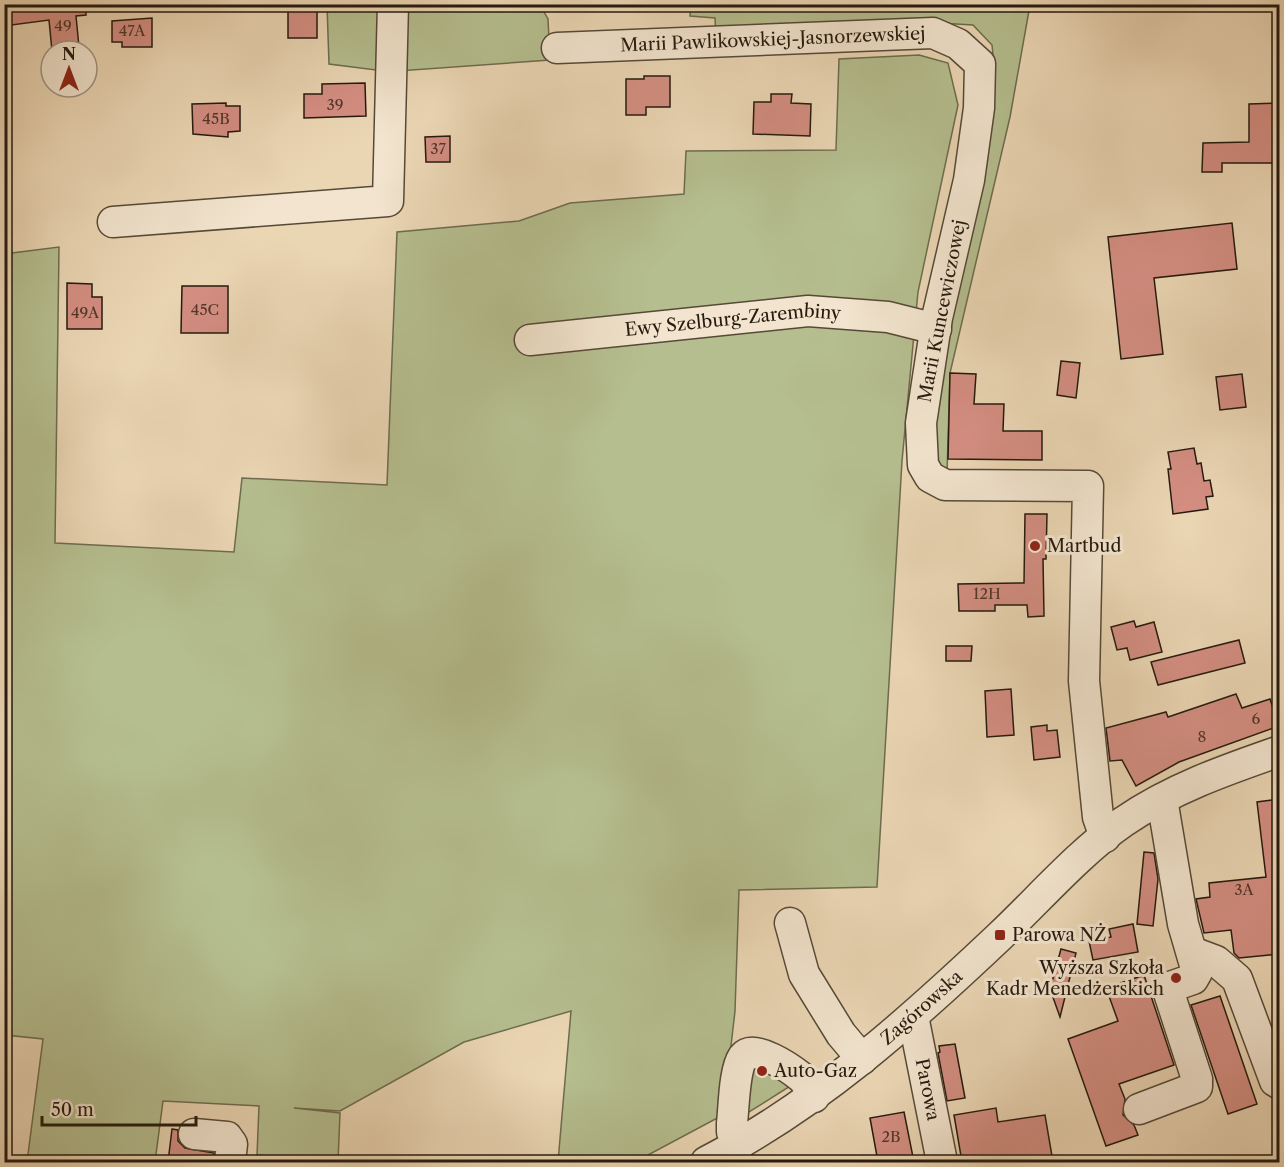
<svg xmlns="http://www.w3.org/2000/svg" width="1284" height="1167" viewBox="0 0 1284 1167" font-family="'Libre Caslon Text',serif">
<rect width="100%" height="100%" fill="#ebd6b4"/>
<filter id="stains"><feTurbulence type="fractalNoise" baseFrequency=".00333" numOctaves="4"/><feColorMatrix values="0 0 0 0 .2 0 0 0 0 .09 0 0 0 0 .02 0 0 0 .5 -.17"/></filter>
<radialGradient id="worn" r=".72"><stop offset=".6" stop-color="#630" stop-opacity="0"/><stop offset="1" stop-color="#630" stop-opacity=".3"/></radialGradient>
<!-- green -->
<g fill="#b5be8f" stroke="#6d6c4e" stroke-width="1.5">
<polygon points="691,4 1030,5 1010,117 950,373 947,473 934,463 926,442 952,286 995,75 992,45 973,25 922,22 716,36 715,18 690,16"/>
<polygon points="327,5 384,5 381,62 376,70 329,64"/>
<polygon points="399,5 540,5 548,19 550,60 398,71"/>
<polygon points="919,55 948,63 958,105 918,292 902,461 877,887 739,890 735,1011 723,1115 635,1162 558,1162 571,1011 464,1042 340,1111 294,1108 340,1113 338,1162 257,1155 259,1106 163,1101 155,1162 27,1162 43,1039 5,1035 4,254 59,247 55,543 234,552 242,478 387,485 397,232 519,221 570,203 684,194 686,151 836,150 839,59"/>
<polygon points="752,1061 795,1083 741,1117"/>
</g>
<!-- building -->
<g fill="#d48e82" stroke="#251a0e" stroke-width="1.5">
<polygon points="4,4 86,4 86,15 76,16 79,47 52,51 49,20 4,26"/>
<rect x="288" y="5" width="29" height="33"/>
<polygon points="152,18 152,47 122,47 122,42 112,42 112,21"/>
<polygon points="644,76 670,76 670,107 646,107 646,115 626,115 626,79 644,79"/>
<polygon points="365,83 366,116 304,118 304,94 322,94 322,84"/>
<polygon points="771,94 792,94 791,103 811,104 810,136 753,134 754,102 771,102"/>
<polygon points="226,103 226,106 240,106 240,131 228,132 228,137 193,134 192,104"/>
<polygon points="1277,103 1280,103 1280,163 1222,163 1222,172 1202,172 1203,143 1249,142 1249,104"/>
<polygon points="450,136 450,162 426,162 425,137"/>
<polygon points="1232,223 1237,269 1154,278 1163,354 1121,359 1108,237"/>
<polygon points="67,283 92,284 92,297 102,297 102,329 67,329"/>
<polygon points="182,286 228,286 228,333 181,333"/>
<polygon points="1061,361 1080,363 1076,398 1057,395"/>
<polygon points="950,373 976,374 974,404 1004,404 1003,431 1042,431 1042,460 948,459"/>
<polygon points="1242,374 1246,407 1220,410 1216,377"/>
<polygon points="1194,448 1197,464 1201,463 1204,481 1210,480 1213,496 1206,497 1208,509 1173,514 1168,469 1171,469 1168,452"/>
<polygon points="1025,514 1047,514 1046,559 1043,559 1044,616 1028,617 1027,605 995,605 995,611 959,611 958,584 1024,583"/>
<polygon points="1134,621 1136,627 1154,622 1162,652 1130,660 1127,648 1117,650 1111,627"/>
<polygon points="1239,640 1245,663 1158,685 1151,662"/>
<polygon points="946,646 972,646 971,661 946,661"/>
<polygon points="1011,689 1014,735 987,737 985,691"/>
<polygon points="1236,694 1242,708 1270,699 1279,726 1179,762 1136,786 1122,760 1110,761 1106,728 1166,712 1168,717"/>
<polygon points="1047,725 1047,731 1057,730 1060,757 1034,760 1031,727"/>
<polygon points="1280,799 1280,954 1239,958 1234,953 1231,930 1204,933 1196,899 1210,897 1209,883 1266,877 1257,802"/>
<polygon points="1144,852 1154,853 1158,879 1153,926 1137,924"/>
<polygon points="1133,924 1138,952 1093,960 1089,941 1111,937 1109,929"/>
<polygon points="1061,949 1076,953 1060,1017 1050,989"/>
<polygon points="1144,975 1174,1065 1119,1084 1125,1099 1123,1115 1134,1125 1138,1135 1106,1146 1068,1039 1118,1021 1106,988"/>
<polygon points="1220,996 1257,1104 1228,1114 1191,1005"/>
<polygon points="955,1044 965,1098 947,1101 938,1053 940,1052 939,1046"/>
<polygon points="996,1108 998,1122 1045,1115 1053,1162 962,1162 954,1115"/>
<polygon points="904,1112 913,1157 878,1162 870,1118"/>
<polygon points="172,1129 178,1130 178,1141 185,1148 214,1153 213,1162 168,1162"/>
</g>
<g fill="none" stroke-linecap="round" stroke-linejoin="round">
<defs>
<g id="minor">
<path id="s1" d="M557,48L933,33L958,44L980,64L979,108L969,180L937,318L921,423L923,465L930,477L945,485L1088,486L1084,681L1098,817L1105,837"/>
<polyline points="113,222 388,201 393,4"/>
<path id="s2" d="M530,340L808,311L888,317L936,329"/>
<polyline points="790,923 804,974 841,1034 862,1059"/>
<polyline points="1192,952 1216,961 1237,979 1275,1081 1280,1084"/>
<path id="s3" d="M913,1016L942,1162"/>
<polyline points="1139,1109 1197,1087 1197,1079 1169,993 1170,987 1193,979 1197,972 1183,924 1162,799"/>
<polyline points="194,1134 227,1137 232,1144 230,1162"/>
<path d="M739,1145L732,1132V1123C734,1107 734,1070 743,1057C754,1043 791,1069 801,1077C806,1081 811,1092 814,1097"/>
<path id="s4" d="M706,1162C819,1103 908,1023 1000,936C1038,900 1080,852 1123,822C1171,789 1225,770 1280,751"/>
</g>
</defs>
<!-- minor casing -->
<use href="#minor" stroke="#564938" stroke-width="33"/>
<!-- minor -->
<use href="#minor" stroke="#f2e4ce" stroke-width="30"/>
</g>
<!-- markers -->
<g fill="#8f2418" stroke="#f2e4ce" stroke-width="2">
<circle cx="1035" cy="546" r="6"/>
<rect x="994" y="929" width="12" height="12" rx="3"/>
<circle cx="1176" cy="978" r="6"/>
<circle cx="762" cy="1071" r="6"/>
</g>
<g text-anchor="middle" stroke-width="6" stroke-linejoin="round" paint-order="stroke">
<!-- number labels -->
<g font-size="15" fill="#51372b">
<text x="63" y="31">49</text>
<text x="132" y="36">47A</text>
<text x="335" y="110">39</text>
<text x="216" y="124">45B</text>
<text x="438" y="154">37</text>
<text x="205" y="315">45C</text>
<text x="85" y="318">49A</text>
<text x="987" y="599">12H</text>
<text x="1256" y="724">6</text>
<text x="1202" y="742">8</text>
<text x="1244" y="895">3A</text>
<text x="891" y="1142">2B</text>
</g>
<!-- street labels -->
<g font-size="18" fill="#251a0e" stroke="#f2e4ce">
<text dy="6" stroke="none"><textPath href="#s1" startOffset="216">Marii Pawlikowskiej-Jasnorzewskiej</textPath></text>
<text transform="translate(942 311) rotate(-79)" y="6">Marii Kuncewiczowej</text>
<text dy="6" stroke="none"><textPath href="#s2" startOffset="204">Ewy Szelburg-Zarembiny</textPath></text>
<text dy="6" stroke="none"><textPath href="#s4" startOffset="266">Zagórowska</textPath></text>
<text dy="6" stroke="none"><textPath href="#s3" startOffset="75">Parowa</textPath></text>
</g>
<!-- poi labels -->
<g font-size="18" fill="#251a0e" stroke="#f2e4ce" text-anchor="start">
<text x="1047" y="552">Martbud</text>
<text x="1012" y="941">Parowa NŻ</text>
<text x="1164" y="974" text-anchor="end">Wyższa Szkoła<tspan x="1164" dy="21">Kadr Menedżerskich</tspan></text>
<text x="774" y="1077">Auto-Gaz</text>
</g>
</g>
<!-- margin -->
<rect width="1284" height="1167" fill="none" stroke="#ebd6b4" stroke-width="24"/>
<rect x="6" y="6" width="1272" height="1155" fill="none" stroke="#251a0e" stroke-width="3"/>
<rect x="12" y="12" width="1260" height="1143" fill="none" stroke="#251a0e" stroke-width="1.5"/>
<!-- north arrow -->
<g transform="translate(69 69)"><circle r="28" fill="#f2e4ce" stroke="#a09381" stroke-width="1.5"/>
<path d="M0-4.5L10 22L0 15L-10 22Z" fill="#8f2418"/>
<text y="-9" font-size="16" font-weight="bold" text-anchor="middle" fill="#251a0e">N</text>
</g>
<!-- scale -->
<path d="M42 1116v9h154v-9" fill="none" stroke="#251a0e" stroke-width="3"/>
<text x="51" y="1116" font-size="18" fill="#251a0e" stroke="#f2e4ce" stroke-width="4.5" paint-order="stroke">50 m</text>
<rect width="100%" height="100%" filter="url(#stains)"/>
<rect width="100%" height="100%" fill="url(#worn)"/>
</svg>
